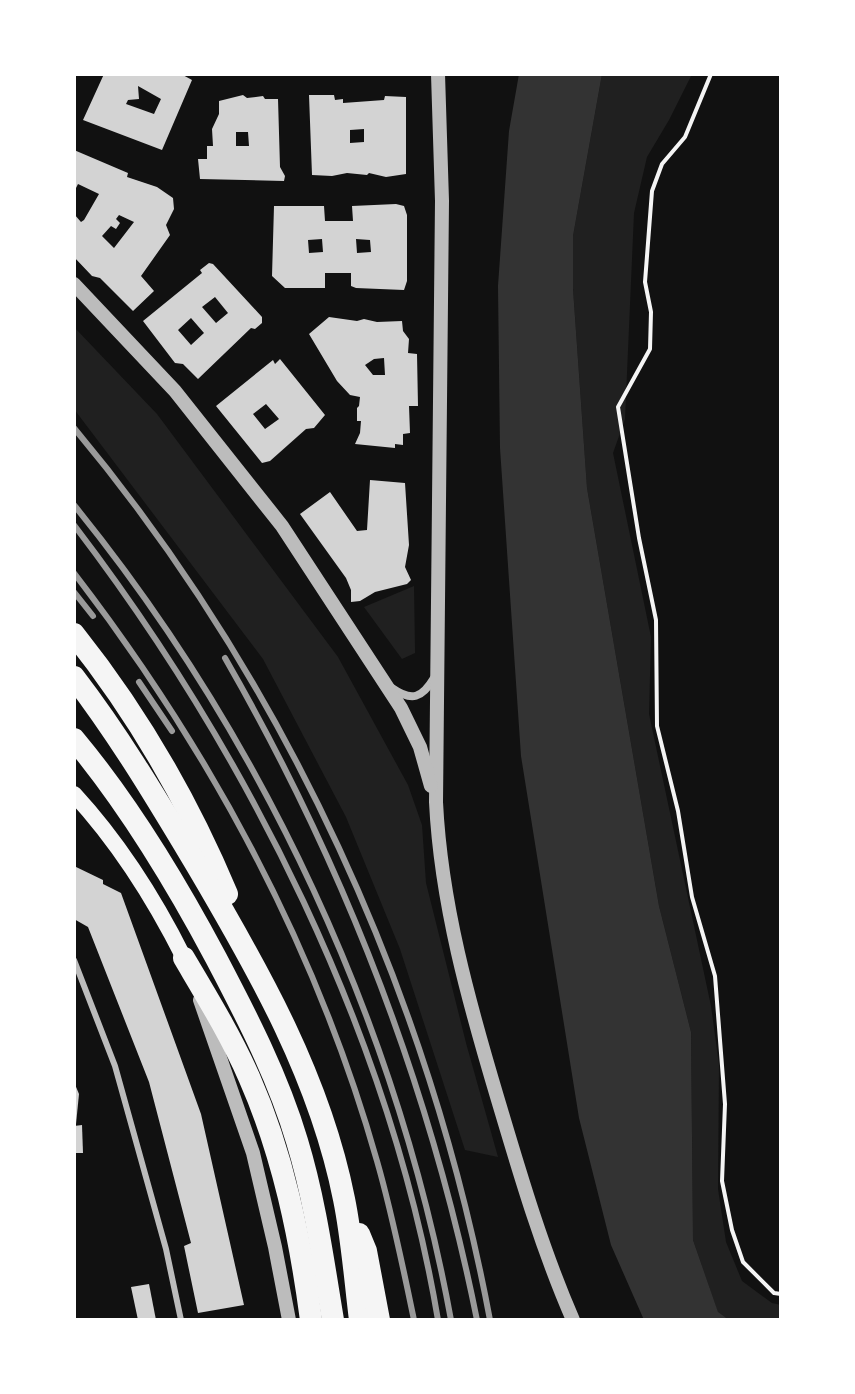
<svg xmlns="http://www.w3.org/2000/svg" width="855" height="1394" viewBox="0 0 855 1394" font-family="'Golos Text',sans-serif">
<rect width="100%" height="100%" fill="#111"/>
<!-- green -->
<g fill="#202020">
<polygon points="602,74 692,74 669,120 647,157 634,213 625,419 613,453 651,637 649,714 711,1006 719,1065 718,1189 726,1242 742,1281 772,1303 781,1305 781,1320 729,1320 718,1313 693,1240 691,1032 659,906 587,488 573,289 573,236"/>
<polygon points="74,327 157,414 338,657 408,785 422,825 426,883 466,1043 498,1157 465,1150 400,949 346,817 263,659 74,409"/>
<polygon points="414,586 415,653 402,659 364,607"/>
</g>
<!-- water -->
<polygon fill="#333" points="519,74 602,74 573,236 573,289 587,488 659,906 691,1032 693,1240 718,1312 729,1320 644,1320 611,1245 579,1118 521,756 500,448 498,286 509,131"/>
<!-- building -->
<g fill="#d3d3d3" fill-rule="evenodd">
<path d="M104,74H181L192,80L162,150L83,120ZM138,86L161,99L154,114L126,104L128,100L139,99Z"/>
<path d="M243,95L247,98L263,96L265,99H278L280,167L285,176L284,181L200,179L198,159H207V146H213L212,129L219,114V101ZM236,132H248L249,146H236Z"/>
<path d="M309,95H334L335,100L343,99V103L384,100L385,96L406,97V174L386,177L369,173L367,175L347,173L332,176L312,175ZM364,129V142L350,143V130Z"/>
<path d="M74,150L128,173L127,177L157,187L173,198L174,209L166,225L170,235L141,276L154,291L133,311L100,278L92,276L74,257V214L81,222L84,220L99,194L78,184L74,192ZM119,215L134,222L114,248L102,236L111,226L116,229L120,223L116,219Z"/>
<path d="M396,204L404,206L407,215V281L404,290L356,288L351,286V273H325V288H285L272,276L274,206H324L325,221H353L352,206ZM322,239L323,252L309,253L308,240ZM356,239L370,240L371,252L357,253Z"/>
<path d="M209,263L213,264L262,317V323L255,329L251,328L198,379L183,364L175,363L143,321L202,273L200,270ZM215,297L228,313L216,323L202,307ZM191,318L204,333L191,345L178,330Z"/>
<path d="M329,317L357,321L364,319L377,322L402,321L403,331L409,339L408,353L417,354L418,406H409L410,433L403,434V445L395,444V448L355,444L360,433L361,421H357V408L359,406L360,397L350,395L337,381L309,334ZM384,358L385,375H373L365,365L374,359Z"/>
<path d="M280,359L325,415L314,428L306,429L270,461L262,463L216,406L273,360L275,364ZM266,404L279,419L265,429L253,414Z"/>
<polygon points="370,480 405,483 409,545 405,567 411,580 407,584 375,592 360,601 351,602 351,590 346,578 300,514 330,492 357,531 367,530"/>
<polygon points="74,866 103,880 103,884 121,893 201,1114 244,1305 198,1313 184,1246 191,1243 149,1082 88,927 74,919"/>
<polygon points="74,1082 79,1094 76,1124 74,1124"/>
<polygon points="82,1125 83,1153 74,1153 74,1126"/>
<polygon points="149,1284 156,1320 138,1320 131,1287"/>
</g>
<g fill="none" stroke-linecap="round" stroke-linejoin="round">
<!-- path -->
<polyline stroke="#f5f5f5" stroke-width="4" points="711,74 685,137 662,164 652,191 645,282 651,312 650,349 618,407 639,538 656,620 657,726 678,811 692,897 715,976 725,1104 722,1181 732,1230 743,1262 774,1293 781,1294"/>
<!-- service -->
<polyline stroke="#bcbcbc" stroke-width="6" points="74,960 115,1066 166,1249 181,1320"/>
<!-- minor -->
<path stroke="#bcbcbc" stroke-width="8" d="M392,688C412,702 422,698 434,678"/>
<!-- tertiary -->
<g stroke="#bcbcbc" stroke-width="14">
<path d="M438,74L442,201L436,802C441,904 469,1003 498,1100C520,1174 542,1249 573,1320"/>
<polyline points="74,284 175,391 282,526 401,708 420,747 431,786"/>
<polyline points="200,1000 253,1153 275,1247 289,1320"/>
</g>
<!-- secondary -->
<path stroke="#f5f5f5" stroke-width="16" d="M74,794C120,844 154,898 184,958"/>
<!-- trunk -->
<g stroke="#f5f5f5" stroke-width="22">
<path d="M74,634C137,713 188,801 227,894"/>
<path d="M74,677C120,737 158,801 197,866C259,971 320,1078 344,1199C352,1238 355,1280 360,1320"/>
<path d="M74,739C130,806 175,881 216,958C247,1017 278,1077 297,1141C315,1200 323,1260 333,1320"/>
<path d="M184,958C207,997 231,1036 249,1077C283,1154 300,1237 311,1320"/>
<polyline points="359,1234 366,1251 379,1320"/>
</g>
<!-- rail -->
<g stroke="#9a9a9a" stroke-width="6">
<path d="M74,428C286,682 429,995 490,1320"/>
<path d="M74,505C263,738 397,1025 451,1320"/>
<path d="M74,525C248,753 390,1035 438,1320"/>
<path d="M74,573C210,750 316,946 377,1161C392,1213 403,1267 414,1320"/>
<polyline points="74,592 93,616"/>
<path d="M225,658C344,865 430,1086 477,1320"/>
<polyline points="139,682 172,731"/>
</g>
</g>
<!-- border -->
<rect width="855" height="1394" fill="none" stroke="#ffffff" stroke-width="152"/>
</svg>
